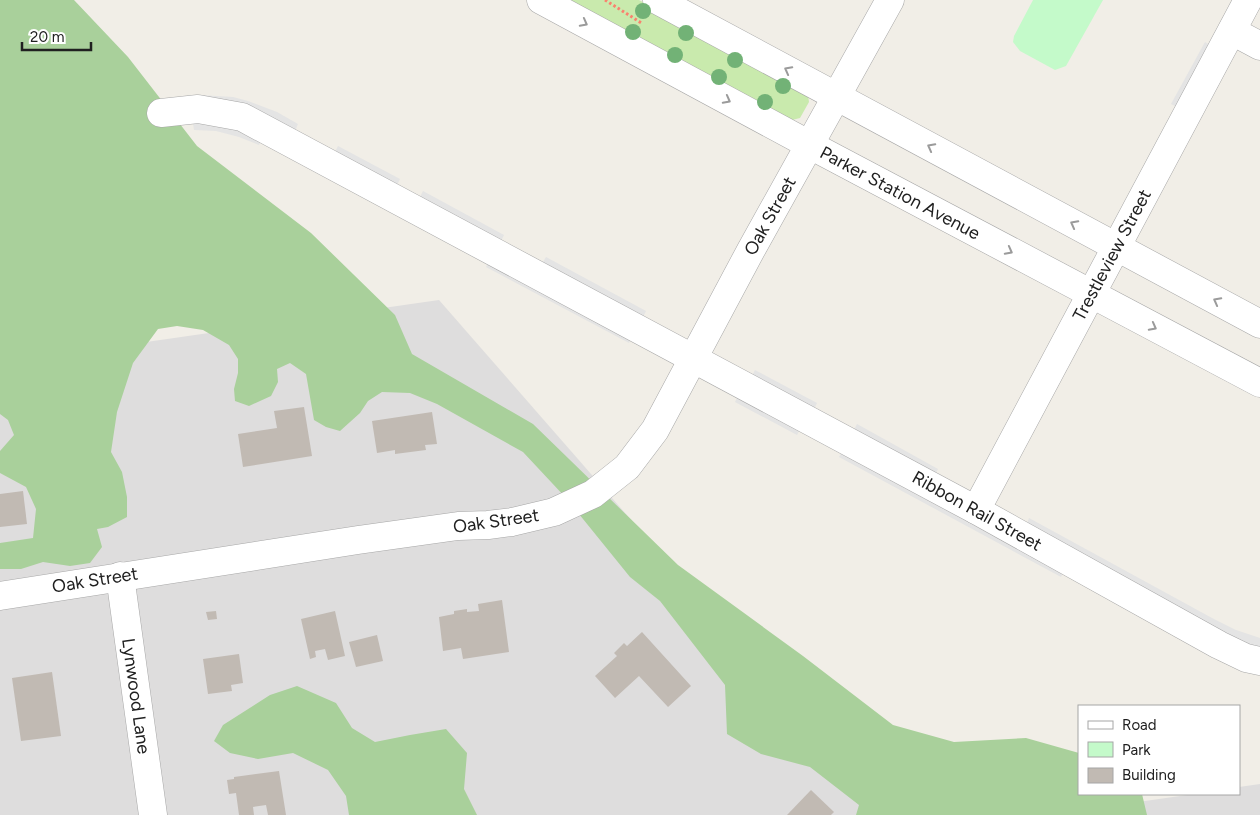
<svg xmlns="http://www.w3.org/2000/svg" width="1260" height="815" viewBox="0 0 1260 815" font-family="Figtree,sans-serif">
<rect width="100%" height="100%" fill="#f1eee7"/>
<!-- residential -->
<g fill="#dedddd">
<polygon points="439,300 889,815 0,815 0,363"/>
<polygon points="1260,784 1260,815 1047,815 1194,794 1239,794 1239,787"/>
</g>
<!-- grass -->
<polygon fill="#c9eaad" points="565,0 639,0 802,88 808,95 809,102 800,118 792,120"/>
<!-- forest -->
<g fill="#a9d09b">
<polygon points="0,0 74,0 128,57 197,146 311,233 395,315 412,354 533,424 678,565 803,656 893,725 954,742 1026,738 1079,753 1079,794 1142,794 1147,815 856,815 859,805 810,767 761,754 727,734 725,685 660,601 630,577 566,498 523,452 437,404 410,393 382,392 368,401 360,413 340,431 326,427 314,420 306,374 290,363 277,369 278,382 271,396 249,406 235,401 234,389 238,373 238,359 229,345 203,330 177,326 158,329 133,363 117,412 111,452 122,472 127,497 127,517 108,527 97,529 102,547 90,563 70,566 43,562 21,569 0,569 0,543 33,538 36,509 26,487 0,473 0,451 14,435 8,420 0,414"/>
<polygon points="297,686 336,703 352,728 375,742 410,735 446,729 467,753 464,789 477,815 349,815 346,796 328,770 293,753 258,759 230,753 214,741 223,725 270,695"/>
</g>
<!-- park -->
<polygon fill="#c4faca" points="1033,0 1103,0 1066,66 1055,70 1020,51 1013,42 1014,36"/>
<!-- parking -->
<g fill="#e4e4e4">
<polygon points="1205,42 1213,47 1179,108 1171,104"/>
<polygon points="200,95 233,97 248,101 277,112 298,124 295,131 185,103 183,96"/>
<polygon points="208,122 220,124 262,138 259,145 239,137 216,131 194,130 193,123"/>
<polygon points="338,146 400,179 396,187 334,154"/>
<polygon points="423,191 504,235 500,243 419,199"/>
<polygon points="546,257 646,311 642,319 541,265"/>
<polygon points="490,260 633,335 629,343 486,267"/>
<polygon points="755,370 817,403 813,411 751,378"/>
<polygon points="739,394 801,427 797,435 735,402"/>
<polygon points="857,424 938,469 934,476 853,432"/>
<polygon points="843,450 1065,570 1061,577 839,457"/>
<polygon points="1029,518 1212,618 1236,630 1260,638 1260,649 1244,643 1026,526"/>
</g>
<!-- building -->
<g fill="#c1bab3">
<polygon points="304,407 312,456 243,467 238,434 277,428 274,411"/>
<polygon points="432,412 437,444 425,445 426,450 395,454 395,450 377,453 372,421"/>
<polygon points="23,491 27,524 0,527 0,494"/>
<polygon points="502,600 509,652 463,659 461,648 443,651 439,617 454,614 454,611 467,609 467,612 479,611 478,604"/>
<polygon points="216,611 217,619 208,620 206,612"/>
<polygon points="335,611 345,656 328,660 325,649 315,651 316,657 310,659 301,619"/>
<polygon points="642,632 691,686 668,707 639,676 615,698 595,676 617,656 614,653 624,643 627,646"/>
<polygon points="377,635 383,661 356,667 349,642"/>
<polygon points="239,654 243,683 231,685 232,691 208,694 203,659"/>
<polygon points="52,672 61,736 21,741 12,678"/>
<polygon points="279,771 286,815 268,815 266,805 253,807 254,815 239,815 236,793 229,794 227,780 234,779 234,777"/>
<polygon points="811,790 834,812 831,815 787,815"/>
</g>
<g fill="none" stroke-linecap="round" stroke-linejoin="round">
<defs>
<g id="minor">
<polyline points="541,0 810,145 1260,383"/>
<polyline points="657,0 1260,324"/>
<polyline points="1232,31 1260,46"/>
<polyline points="161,113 198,109 242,117 976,510 1219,645 1246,658 1260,661"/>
<polyline points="976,510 1248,0"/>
<polyline points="120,576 153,815"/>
<polyline points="0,596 358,540 458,526 488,525 512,522 554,512 593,494 627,467 655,430 751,250 890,0"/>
</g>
</defs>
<!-- minor casing -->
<use href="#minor" stroke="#a7a7a7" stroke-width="29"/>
<!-- path -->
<polyline stroke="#fa816e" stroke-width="3" stroke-dasharray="2.5 2.5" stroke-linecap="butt" points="605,0 643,24"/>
<!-- minor -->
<use href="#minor" stroke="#fff" stroke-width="28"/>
</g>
<!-- trees -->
<g fill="#72b276">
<circle cx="643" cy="11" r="8"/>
<circle cx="633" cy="32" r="8"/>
<circle cx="686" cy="33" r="8"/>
<circle cx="675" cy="55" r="8"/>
<circle cx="735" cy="60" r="8"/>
<circle cx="719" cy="77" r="8"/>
<circle cx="783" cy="86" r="8"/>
<circle cx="765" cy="102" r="8"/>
</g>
<!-- one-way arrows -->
<defs><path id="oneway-chevron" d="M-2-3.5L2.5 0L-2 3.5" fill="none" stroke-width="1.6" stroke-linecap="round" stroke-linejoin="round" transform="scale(1.25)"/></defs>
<g stroke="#9b9b9b">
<use href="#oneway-chevron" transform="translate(584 23) rotate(28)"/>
<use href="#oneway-chevron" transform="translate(788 70) rotate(-152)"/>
<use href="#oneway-chevron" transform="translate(727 100) rotate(28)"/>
<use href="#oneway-chevron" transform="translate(931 147) rotate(-152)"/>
<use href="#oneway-chevron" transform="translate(1074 224) rotate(-152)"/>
<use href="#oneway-chevron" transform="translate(1009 251) rotate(28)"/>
<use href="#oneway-chevron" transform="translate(1217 301) rotate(-152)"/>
<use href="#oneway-chevron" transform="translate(1153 327) rotate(28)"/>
</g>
<g text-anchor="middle" stroke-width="4" stroke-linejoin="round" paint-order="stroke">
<!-- street labels -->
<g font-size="18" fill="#202020" stroke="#fff">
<text transform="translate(900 193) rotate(28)" y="6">Parker Station Avenue</text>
<text transform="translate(770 216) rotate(-61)" y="6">Oak Street</text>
<text transform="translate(1112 255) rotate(-62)" y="6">Trestleview Street</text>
<text transform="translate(977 511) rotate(29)" y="6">Ribbon Rail Street</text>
<text transform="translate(496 521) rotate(-8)" y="6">Oak Street</text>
<text transform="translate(95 580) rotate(-9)" y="6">Oak Street</text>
<text transform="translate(136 696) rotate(82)" y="6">Lynwood Lane</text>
</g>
</g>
<!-- legend -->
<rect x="1078" y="705" width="162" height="90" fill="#ffffff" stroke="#a6a6a6"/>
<rect x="1088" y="721" width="25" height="8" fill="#ffffff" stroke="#a6a6a6"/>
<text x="1122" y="730" font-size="15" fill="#202020">Road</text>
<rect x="1088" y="742" width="25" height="15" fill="#c4faca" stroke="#a6a6a6"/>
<text x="1122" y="755" font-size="15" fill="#202020">Park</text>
<rect x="1088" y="768" width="25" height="15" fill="#c1bab3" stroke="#a6a6a6"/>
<text x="1122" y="780" font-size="15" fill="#202020">Building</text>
<!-- scale -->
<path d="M22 42v8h69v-8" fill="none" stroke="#202020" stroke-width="2.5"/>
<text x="30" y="42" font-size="15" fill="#202020" stroke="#ffffff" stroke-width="4" paint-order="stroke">20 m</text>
</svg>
